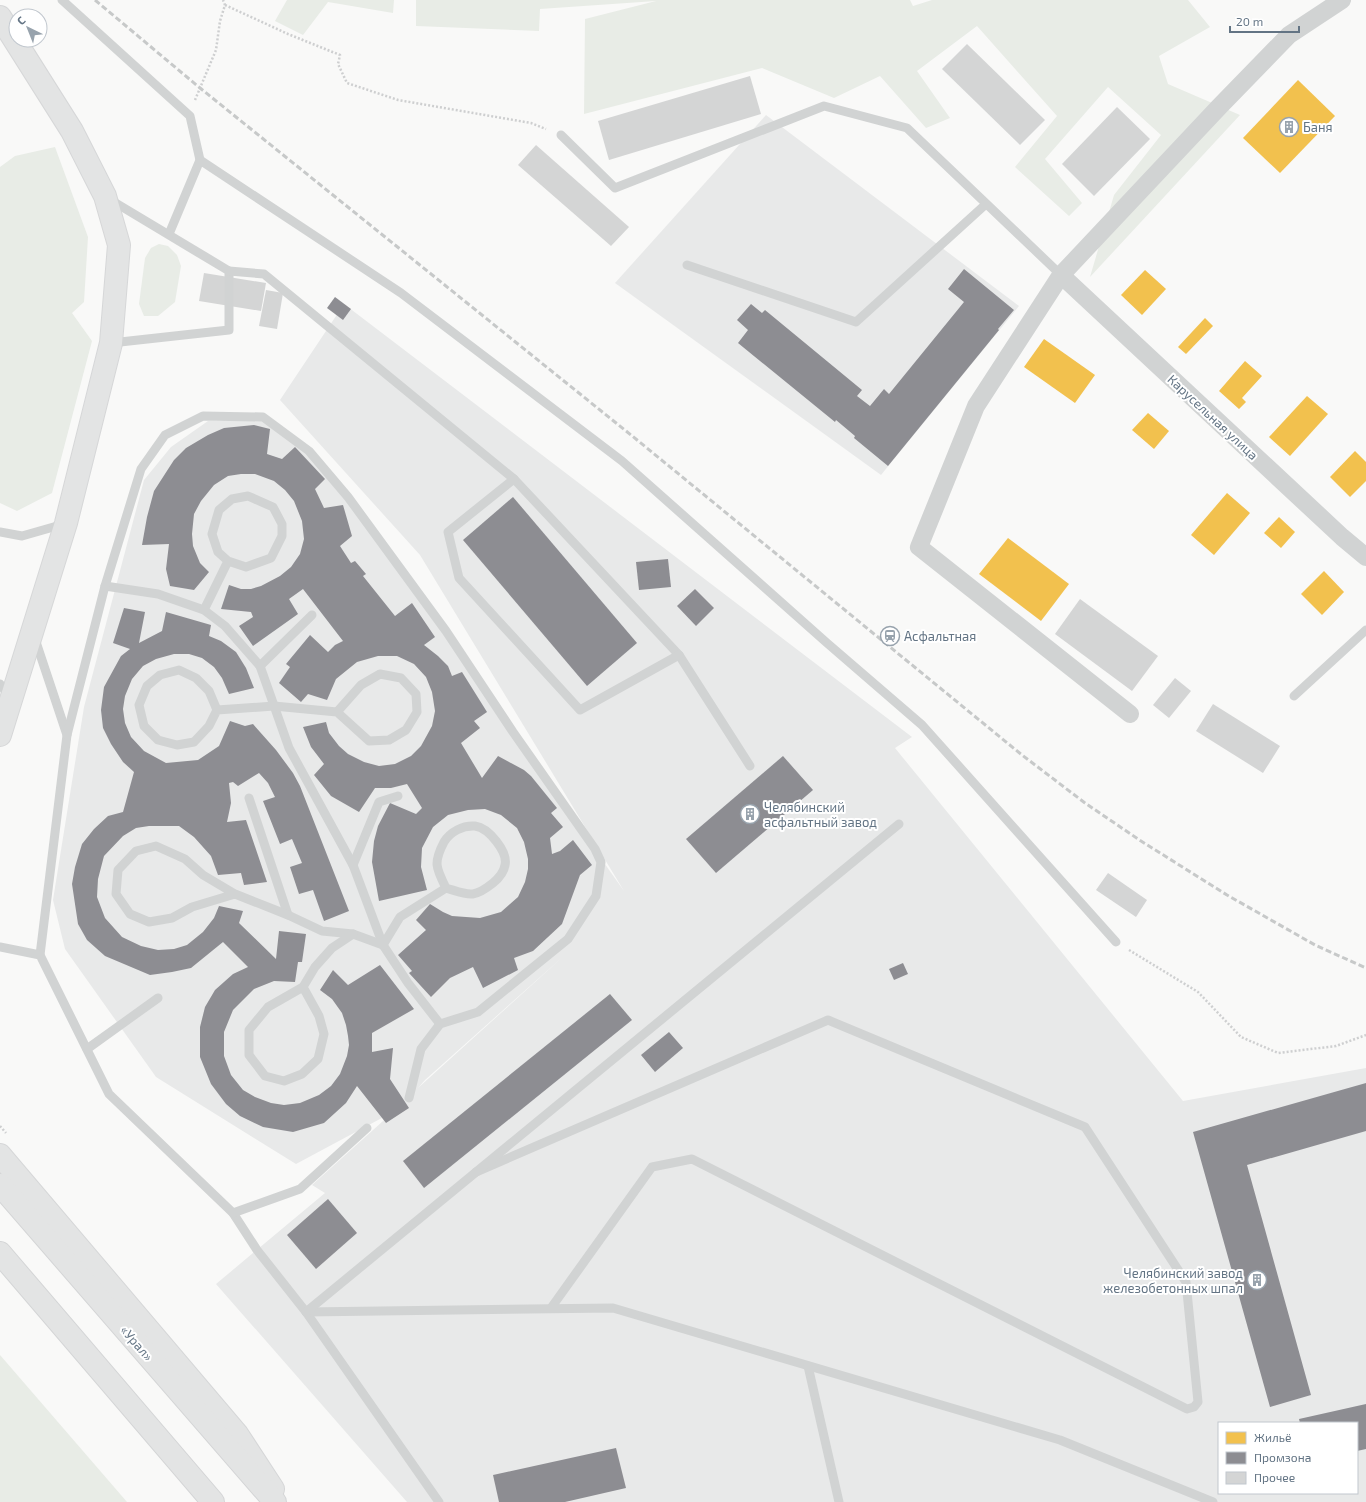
<svg xmlns="http://www.w3.org/2000/svg" width="1366" height="1502" viewBox="0 0 1366 1502" font-family="'Exo 2',sans-serif">
<rect width="100%" height="100%" fill="#f9f9f8"/>
<!-- built -->
<g fill="#e8e9e9" fill-rule="evenodd">
<polygon points="766,115 1019,306 881,475 615,283"/>
<path d="M344,304L912,737L895,748L1183,1101L1366,1068V1502H407L216,1284L325,1193L312,1185L393,1112L296,1164L156,1077L65,949L53,900L84,707L144,480L171,447L208,421L273,420L330,477L451,645L496,710L624,891L420,555L280,400ZM566,954L418,1088L425,1080ZM1219,1423H1357V1493H1219Z"/>
</g>
<!-- green -->
<g fill="#e8ece6">
<polygon points="287,0 394,0 393,13 328,2 303,35 275,21"/>
<polygon points="416,0 910,0 913,6 932,0 1188,0 1210,27 1159,56 1168,84 1240,115 1090,277 1114,195 1161,135 1108,87 1045,159 1082,203 1069,216 1015,167 1057,116 977,26 917,71 950,118 926,128 880,76 834,98 762,68 584,114 585,19 656,1 540,9 539,31 416,26"/>
<polygon points="55,147 88,237 84,302 72,313 92,341 52,493 17,511 0,503 0,167 15,156"/>
<polygon points="159,244 168,246 177,255 181,266 175,302 158,316 144,316 139,304 145,258 151,248"/>
<polygon points="0,1355 127,1502 0,1502"/>
</g>
<!-- homes -->
<g fill="#f2c14e">
<polygon points="1298,80 1335,116 1280,173 1243,138"/>
<polygon points="1145,270 1166,289 1142,315 1121,295"/>
<polygon points="1205,318 1213,326 1186,354 1178,347"/>
<polygon points="1044,339 1095,375 1075,403 1024,367"/>
<polygon points="1245,361 1262,376 1242,398 1246,402 1239,409 1219,391"/>
<polygon points="1307,396 1328,414 1290,456 1269,437"/>
<polygon points="1148,413 1169,431 1154,449 1132,430"/>
<polygon points="1355,451 1366,462 1366,481 1350,497 1330,477"/>
<polygon points="1227,493 1250,513 1214,555 1191,535"/>
<polygon points="1279,517 1295,532 1281,548 1264,533"/>
<polygon points="1008,538 1069,584 1041,621 979,574"/>
<polygon points="1324,571 1344,592 1322,615 1301,594"/>
</g>
<!-- industry -->
<g fill="#8d8d92">
<polygon points="964,269 1014,310 998,329 999,330 888,466 854,438 855,436 836,420 835,422 738,343 748,330 737,320 751,304 762,313 765,310 862,390 857,396 870,406 884,389 889,394 964,302 948,289"/>
<polygon points="335,297 351,309 343,320 327,308"/>
<polygon points="254,425 270,429 267,454 282,459 295,447 325,479 315,489 324,508 343,505 352,536 340,546 351,563 355,561 366,574 363,576 395,616 412,603 435,637 424,645 438,656 448,666 452,676 462,672 487,712 474,721 480,728 461,743 482,778 498,756 524,770 531,776 557,808 551,813 563,827 550,838 552,854 560,851 573,840 592,865 580,875 562,924 533,951 514,958 518,970 483,988 473,967 450,978 431,997 409,973 412,971 398,955 426,930 416,920 430,904 443,912 452,916 480,918 501,912 518,897 525,882 528,869 528,859 524,842 517,828 501,815 485,809 468,810 448,815 433,827 422,848 421,867 427,890 379,901 372,862 374,841 378,826 390,803 416,814 422,808 407,784 391,788 375,788 359,812 331,796 314,775 324,764 311,747 303,727 326,722 329,733 339,746 348,754 364,762 379,766 395,764 411,756 421,746 432,726 435,711 432,692 426,677 414,664 397,656 378,656 357,662 336,679 327,700 308,694 301,702 279,683 290,667 286,664 310,635 328,652 335,645 343,641 303,589 289,599 298,614 253,646 239,626 253,617 251,612 221,609 229,585 241,589 251,589 261,586 280,576 291,567 300,554 304,539 302,521 294,501 285,490 274,481 255,474 241,474 228,476 214,485 201,501 194,514 192,534 193,546 200,563 209,572 194,590 170,586 166,569 169,544 142,545 147,517 154,491 174,460 186,448 208,435 224,428"/>
<polygon points="513,497 637,643 587,686 463,540"/>
<polygon points="668,559 671,587 639,590 636,562"/>
<polygon points="695,589 714,608 696,626 677,606"/>
<polygon points="124,608 145,612 139,643 162,631 166,612 211,625 209,636 221,641 236,652 246,668 254,688 229,694 222,678 214,667 202,658 189,654 174,654 156,659 143,666 132,679 125,696 123,709 125,723 131,737 144,751 166,763 198,760 219,746 230,721 245,726 253,724 276,750 293,773 300,786 349,911 324,921 313,890 299,894 290,867 302,863 292,839 280,844 263,801 275,797 268,783 259,773 238,786 233,782 229,783 231,803 227,822 246,820 267,882 244,885 241,873 218,875 211,856 194,837 179,826 149,826 136,828 123,836 104,856 98,879 97,897 105,918 122,937 141,946 158,950 174,949 187,945 203,932 214,918 219,906 243,911 239,923 276,959 279,931 306,934 302,962 298,962 295,982 274,981 254,989 233,1010 224,1032 224,1056 231,1075 243,1090 255,1097 271,1103 284,1105 300,1103 319,1095 331,1086 340,1074 347,1056 349,1045 348,1036 346,1025 342,1013 332,999 320,990 333,970 348,985 380,965 414,1009 372,1033 372,1052 393,1048 390,1079 409,1108 386,1123 357,1086 346,1103 324,1123 293,1132 263,1127 240,1116 226,1104 211,1084 200,1057 200,1027 205,1007 215,990 233,974 248,967 223,942 191,968 172,972 150,975 105,956 87,940 78,924 72,884 75,867 82,844 94,829 108,816 123,812 134,772 123,762 111,744 103,728 101,710 104,687 121,656 130,649 113,643"/>
<polygon points="783,756 813,790 716,873 686,839"/>
<polygon points="903,963 908,974 894,980 889,969"/>
<polygon points="610,994 632,1020 424,1188 403,1161"/>
<polygon points="669,1032 683,1048 655,1072 641,1055"/>
<polygon points="1366,1083 1366,1131 1247,1165 1311,1395 1270,1407 1193,1132"/>
<polygon points="328,1199 357,1233 316,1269 287,1235"/>
<polygon points="1366,1404 1366,1449 1357,1451 1357,1423 1300,1423 1299,1419"/>
<polygon points="616,1448 626,1488 565,1502 499,1502 493,1475"/>
</g>
<!-- building -->
<g fill="#d4d5d5">
<polygon points="967,44 1045,120 1020,145 942,69"/>
<polygon points="750,76 761,114 609,160 598,121"/>
<polygon points="1117,107 1150,139 1094,196 1062,164"/>
<polygon points="536,145 629,227 611,246 518,165"/>
<polygon points="204,273 266,283 261,311 199,301"/>
<polygon points="266,290 283,293 277,329 259,326"/>
<polygon points="1080,599 1158,656 1132,691 1055,634"/>
<polygon points="1175,678 1191,691 1169,718 1153,705"/>
<polygon points="1213,704 1280,746 1263,773 1196,731"/>
<polygon points="1108,873 1147,900 1136,917 1096,890"/>
</g>
<g fill="none" stroke-linecap="round" stroke-linejoin="round">
<defs>
<g id="secondary">
<polyline points="0,17 72,131 105,196 119,245 111,343 66,523 0,735"/>
<polyline points="0,1155 237,1434 273,1489"/>
</g>
<g id="primary">
<polyline points="0,1185 275,1502"/>
<polyline points="0,1253 213,1502"/>
</g>
</defs>
<!-- secondary casing -->
<use href="#secondary" stroke="#d6d7d8" stroke-width="24"/>
<!-- primary casing -->
<use href="#primary" stroke="#d4d5d6" stroke-width="24"/>
<!-- path -->
<g stroke="#cecfd0" stroke-width="2.5" stroke-dasharray="2 2" stroke-linecap="butt">
<polyline points="225,5 288,34 340,55 338,64 347,83 398,100 531,123 546,129"/>
<polyline points="195,100 216,50 220,21 225,5 223,0"/>
<polyline points="1129,950 1198,992 1241,1037 1278,1053 1336,1046 1366,1035"/>
<polyline points="0,1126 6,1133"/>
</g>
<!-- lane -->
<g stroke="#d1d3d3" stroke-width="9">
<polyline points="62,0 190,116 200,160"/>
<polyline points="561,135 615,188 824,106 907,128 1061,275"/>
<polyline points="109,199 229,271 229,330 111,343"/>
<polyline points="169,234 200,160 401,293 622,461 827,643 922,725 1116,942"/>
<polyline points="687,265 856,322 986,204"/>
<polyline points="229,271 264,274 514,479 679,655 750,766"/>
<polyline points="514,479 448,532 459,578 580,710 679,655"/>
<polyline points="0,532 22,536 64,524"/>
<polyline points="105,586 158,594 204,610 225,626 260,666 289,748 353,865 383,945 408,983 440,1024"/>
<polyline points="204,610 228,561 218,552 212,534 219,510 232,499 248,496 273,507 282,524 282,536 271,558 246,567 228,561"/>
<polyline points="35,639 67,735 40,955"/>
<polyline points="260,666 312,615"/>
<polyline points="0,684 10,697"/>
<polyline points="1294,696 1366,630"/>
<polyline points="217,710 209,726 194,742 177,745 158,740 144,726 139,705 147,686 160,675 179,670 196,678 209,691 217,710 274,706 337,712 369,741 389,740 406,730 417,712 416,694 401,678 380,674 361,685 337,712"/>
<polyline points="67,735 105,586 141,469 165,435 203,416 263,417 309,451 348,497 446,631 513,732 595,849 601,862 596,896 568,939 478,1012 440,1024 421,1049 409,1098"/>
<polyline points="249,798 288,915"/>
<polyline points="353,865 379,802 398,796"/>
<path d="M235,894L192,907L172,918L149,922L130,914L116,894L118,870L136,851L156,846L185,859L203,875L235,894L288,915L322,931L353,934L383,945L400,917L446,888C469,895 473,899 493,883C499,878 504,872 505,865C508,852 489,828 475,826C463,825 450,832 444,842C433,863 436,868 446,888"/>
<polyline points="0,947 40,955 109,1094 233,1213 257,1250 306,1312 439,1502"/>
<polyline points="303,987 268,1007 249,1030 249,1055 265,1076 284,1081 302,1074 318,1059 324,1034 319,1016 303,987 315,967 332,948 353,934"/>
<polyline points="87,1049 158,998"/>
<polyline points="476,1172 828,1020 1085,1127 1186,1282 1198,1402 1194,1407 1187,1409 692,1159 652,1167 551,1308"/>
<polyline points="233,1213 300,1189 367,1128"/>
<polyline points="306,1312 613,1308 1060,1440 1213,1502"/>
<polyline points="306,1312 899,824"/>
<polyline points="808,1366 839,1502"/>
</g>
<!-- street -->
<g stroke="#d1d3d3" stroke-width="18">
<polyline points="1061,275 1342,537 1366,557"/>
<polyline points="1130,714 919,547 976,406 1061,275 1219,107 1289,35 1342,0"/>
</g>
<!-- secondary -->
<use href="#secondary" stroke="#e3e4e4" stroke-width="22"/>
<!-- primary -->
<use href="#primary" stroke="#e3e4e4" stroke-width="22"/>
<!-- rail -->
<polyline stroke="#c7c9c9" stroke-width="3" stroke-dasharray="6 3" stroke-linecap="butt" points="95,0 200,88 631,435 1022,755 1085,803 1141,841 1227,895 1315,945 1366,968"/>
</g>
<!-- icons -->
<defs>
<symbol id="building-ring" viewBox="-11 -11 22 22"><circle r="9.5" fill="#fff" stroke="#98a3ad" stroke-width="1.5"/><path d="M-4-6H4V6H1V3H-1V6H-4ZM-2.5-4.3h1.7v1.8h-1.7ZM.8-4.3h1.7v1.8H.8ZM-2.5-1h1.7V.8h-1.7ZM.8-1h1.7V.8H.8Z" fill="#98a3ad"/></symbol>
<symbol id="station-ring" viewBox="-11 -11 22 22"><circle r="9.5" fill="#fff" stroke="#98a3ad" stroke-width="1.5"/><path d="M-3-6H3Q5-6 5-4V2Q5 4 3 4L4.5 6H3L1.5 4h-3L-3 6H-4.5L-3 4Q-5 4-5 2V-4Q-5-6-3-6ZM-3.5-4v3h7v-3ZM-3.5 1v1.5H-2V1ZM2 1v1.5H3.5V1Z" fill="#98a3ad"/></symbol>
</defs>
<g fill-rule="evenodd">
<use href="#building-ring" x="1278" y="116" width="22" height="22"/>
<use href="#station-ring" x="879" y="625" width="22" height="22"/>
<use href="#building-ring" x="739" y="803" width="22" height="22"/>
<use href="#building-ring" x="1246" y="1269" width="22" height="22"/>
</g>
<g text-anchor="middle" stroke-width="4" stroke-linejoin="round" paint-order="stroke">
<!-- poi labels -->
<g font-size="13" fill="#637484" stroke="#fff" text-anchor="start">
<text x="1303" y="132">Баня</text>
<text x="904" y="641">Асфальтная</text>
<text x="764" y="812">Челябинский<tspan x="764" dy="15">асфальтный завод</tspan></text>
<text x="1243" y="1278" text-anchor="end">Челябинский завод<tspan x="1243" dy="15">железобетонных шпал</tspan></text>
</g>
<!-- street labels -->
<g font-size="13" fill="#637484" stroke="#fff">
<text transform="translate(1213 417) rotate(43)" y="5">Карусельная улица</text>
<text transform="translate(137 1343) rotate(49)" y="5">«Урал»</text>
</g>
</g>
<!-- legend -->
<rect x="1218" y="1422" width="140" height="72" fill="#ffffff" stroke="#c1c7ce"/>
<rect x="1226" y="1432" width="20" height="12" fill="#f2c14e" stroke="#c1c7ce"/>
<text x="1254" y="1442" font-size="12" fill="#637484">Жильё</text>
<rect x="1226" y="1452" width="20" height="12" fill="#8d8d92" stroke="#c1c7ce"/>
<text x="1254" y="1462" font-size="12" fill="#637484">Промзона</text>
<rect x="1226" y="1472" width="20" height="12" fill="#d4d5d5" stroke="#c1c7ce"/>
<text x="1254" y="1482" font-size="12" fill="#637484">Прочее</text>
<!-- north arrow -->
<g transform="translate(28 28) rotate(317)"><circle r="19" fill="#ffffff" stroke="#c1c7ce"/>
<path d="M0-3L7 15L0 10L-7 15Z" fill="#98a3ad"/>
<text y="-6" font-size="11" font-weight="bold" text-anchor="middle" fill="#637484">С</text>
</g>
<!-- scale -->
<path d="M1230 26v6h69v-6" fill="none" stroke="#637484" stroke-width="2"/>
<text x="1236" y="26" font-size="12" fill="#637484" stroke="#ffffff" stroke-width="3" paint-order="stroke">20 m</text>
</svg>
